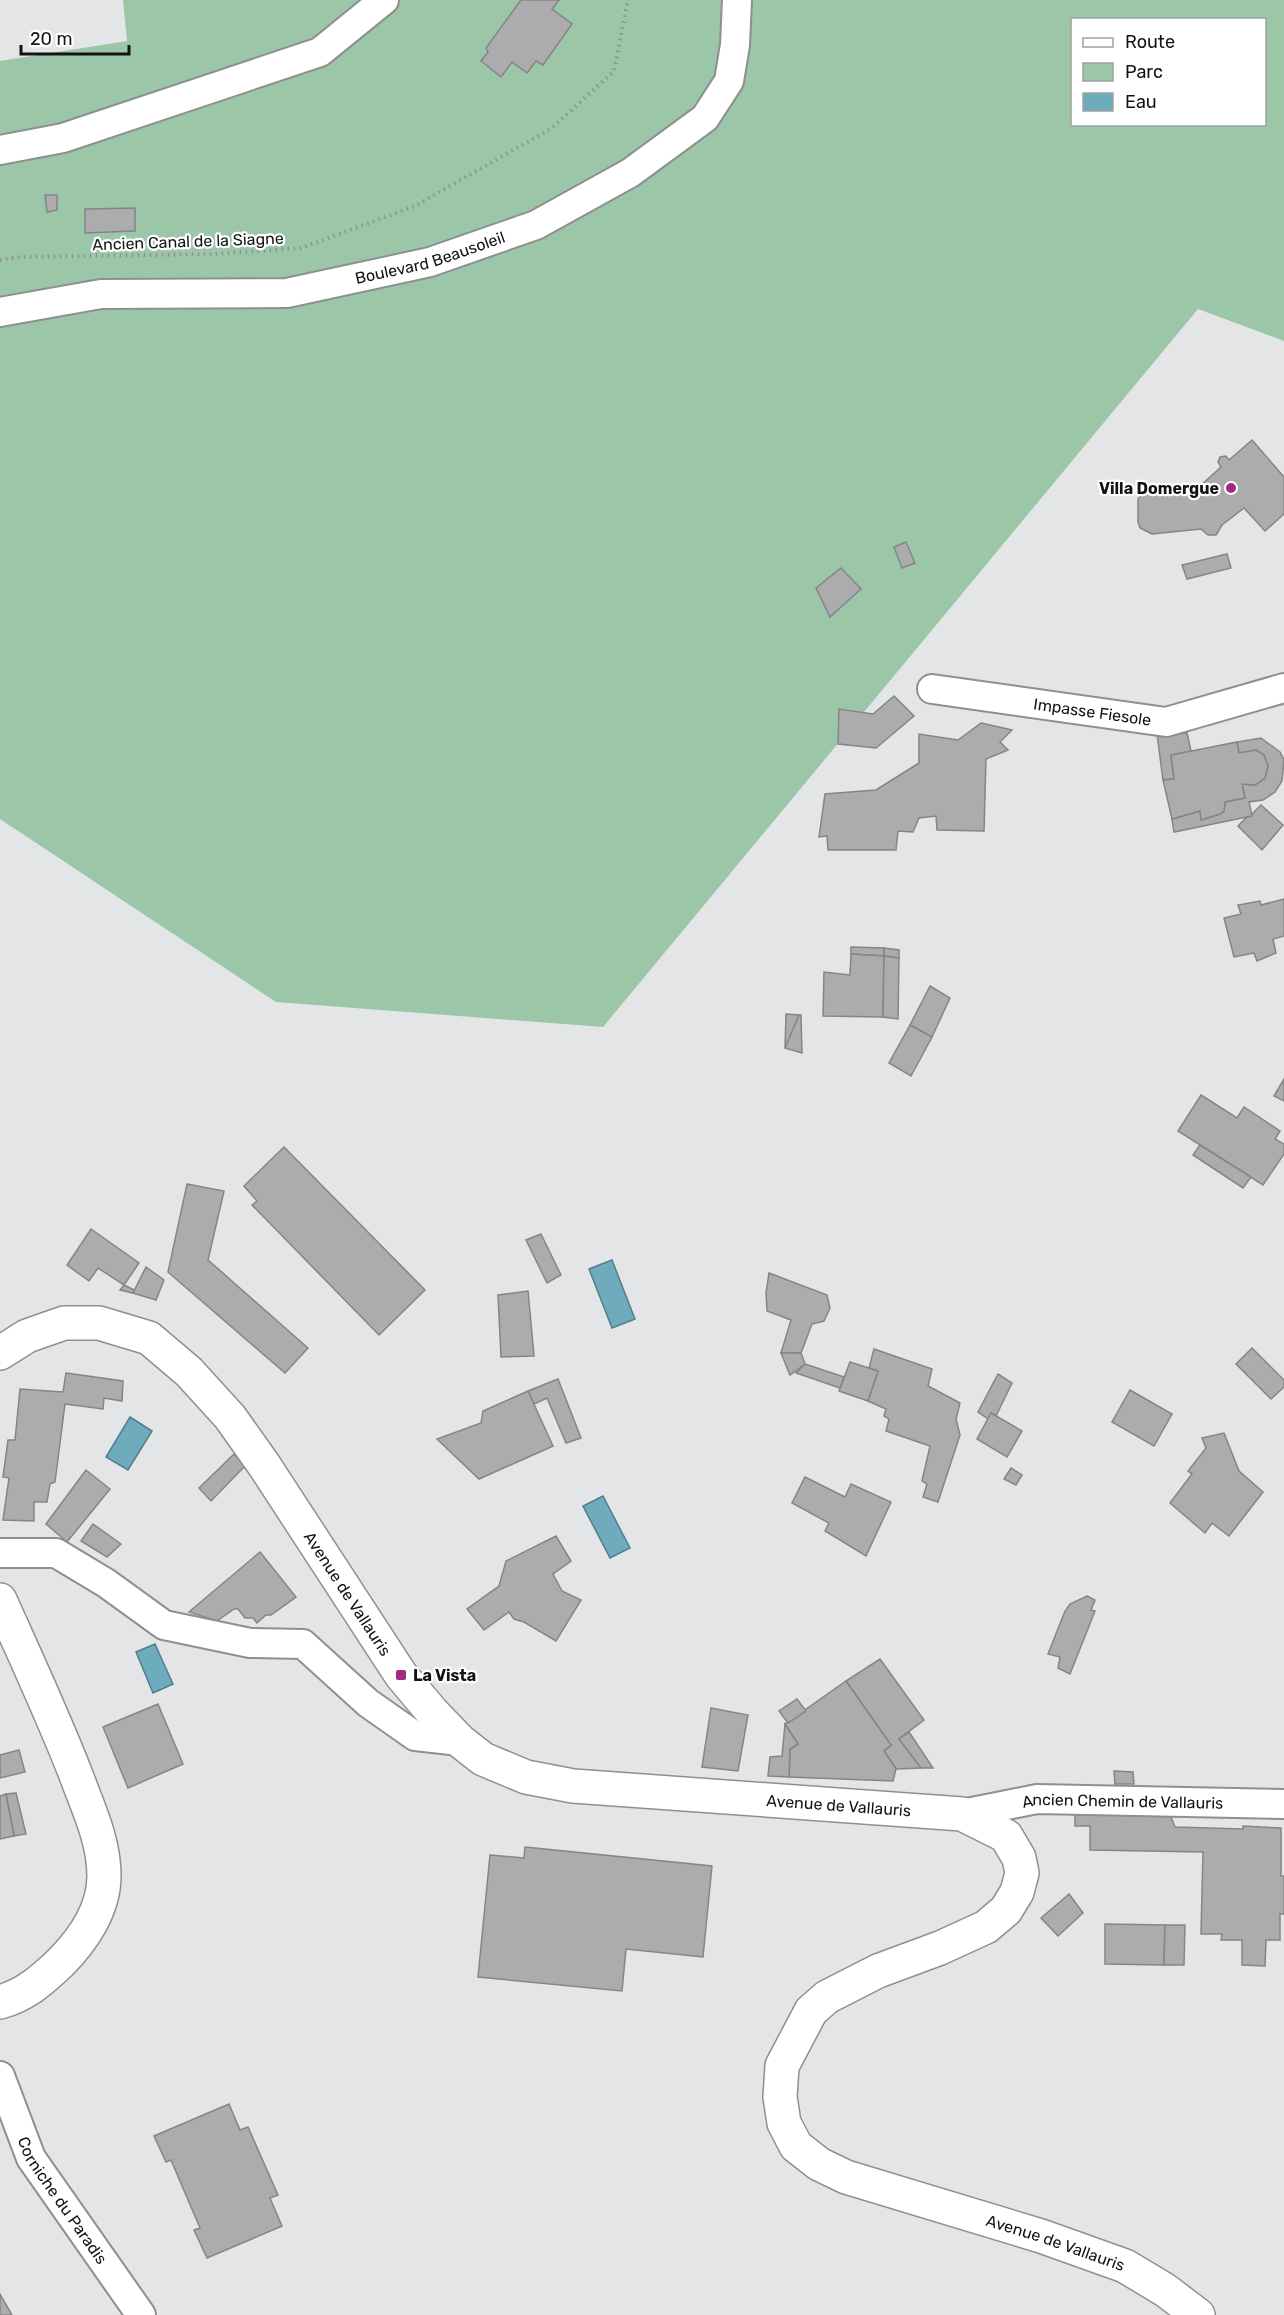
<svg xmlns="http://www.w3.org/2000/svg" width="1284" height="2315" viewBox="0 0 1284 2315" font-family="Rubik,sans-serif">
<rect width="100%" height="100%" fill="#e4e5e7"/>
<!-- green -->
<path fill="#9bc7a8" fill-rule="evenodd" d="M123,0H1284V341L1198,309L603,1027L276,1002L0,819V61L127,41ZM1072,20H1264V124H1072Z"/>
<!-- water -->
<g fill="#6eabbc" stroke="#537d8a" stroke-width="1.5">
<polygon points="612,1260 635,1319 612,1328 589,1269"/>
<polygon points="130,1417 152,1431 128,1470 106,1457"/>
<polygon points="603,1496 630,1548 610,1558 583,1506"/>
<polygon points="155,1644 173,1684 153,1693 136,1652"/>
</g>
<!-- building -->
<g fill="#acacae" stroke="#858588" stroke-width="1.5">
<polygon points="521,0 559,0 552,9 572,24 543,65 536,61 527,73 512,62 501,77 481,61 488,52 486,48"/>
<polygon points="45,195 57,195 57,210 47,212"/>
<polygon points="135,208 135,231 85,233 85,209"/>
<polygon points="1252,440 1284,477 1284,514 1265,531 1244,508 1222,525 1216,535 1208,535 1201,529 1152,534 1140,528 1138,522 1138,499 1142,494 1152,490 1200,486 1221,467 1218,462 1220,457 1226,456 1229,460"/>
<polygon points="906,542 915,563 902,568 894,547"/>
<polygon points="1227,554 1231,568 1187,579 1182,565"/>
<polygon points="841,568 861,589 830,617 816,588"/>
<polygon points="894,696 914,716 876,748 838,744 839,709 873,714"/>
<polygon points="981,723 1012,730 1000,742 1008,750 986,759 984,831 937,830 936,816 919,818 913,832 898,831 896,850 828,850 827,836 819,837 825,794 876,790 919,763 919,734 958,740"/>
<polygon points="1187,733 1191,751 1171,755 1174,779 1163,780 1157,734"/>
<polygon points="1261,738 1280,752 1284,760 1282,781 1275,792 1263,800 1249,802 1252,816 1174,832 1172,819 1200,811 1201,820 1220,814 1224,811 1225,802 1245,798 1242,784 1255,785 1265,778 1268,766 1264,755 1256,750 1239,753 1237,742"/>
<polygon points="1237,742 1239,753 1256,750 1264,755 1268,766 1265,778 1255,785 1242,784 1245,798 1225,802 1224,811 1220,814 1201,820 1200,811 1172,819 1163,780 1174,779 1171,755"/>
<polygon points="1261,805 1283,825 1262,850 1238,826 1247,817 1252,816 1252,814"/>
<polygon points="1284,899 1284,936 1273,939 1276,953 1257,961 1254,953 1234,957 1224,918 1241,914 1238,905 1260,901 1261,905"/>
<polygon points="851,947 884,948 884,956 851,954"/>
<polygon points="884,948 899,950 899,958 884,956"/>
<polygon points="851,954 884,956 883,1017 823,1016 824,972 850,975"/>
<polygon points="884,956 899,958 898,1019 883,1017"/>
<polygon points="930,986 950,998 932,1037 910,1025"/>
<polygon points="786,1014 799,1015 800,1017 785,1048"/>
<polygon points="799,1015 801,1015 802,1053 785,1048"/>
<polygon points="910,1025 932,1037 911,1076 889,1063"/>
<polygon points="1284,1079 1284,1101 1274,1096"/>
<polygon points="1201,1095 1237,1118 1244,1107 1280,1131 1275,1139 1284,1144 1284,1154 1263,1185 1178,1131"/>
<polygon points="1200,1145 1251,1177 1243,1188 1193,1155"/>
<polygon points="284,1147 425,1290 379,1335 252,1205 257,1201 244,1186"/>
<polygon points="187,1184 224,1191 208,1260 308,1348 285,1373 168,1272"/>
<polygon points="91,1229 139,1263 124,1285 98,1268 89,1281 67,1265"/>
<polygon points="541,1234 561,1275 547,1283 526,1240"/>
<polygon points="146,1267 164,1280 156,1300 133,1293"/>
<polygon points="769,1273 827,1295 830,1308 824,1321 812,1324 801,1353 781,1353 791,1320 767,1311 766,1293"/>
<polygon points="124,1285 134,1290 133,1293 120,1290"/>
<polygon points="528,1291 534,1356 501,1357 498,1295"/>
<polygon points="1252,1348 1284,1380 1284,1387 1271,1399 1236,1364"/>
<polygon points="874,1349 932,1369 928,1386 960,1403 956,1419 960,1435 938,1502 923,1497 927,1484 922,1481 930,1446 886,1431 889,1419 884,1416 886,1409 868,1401 878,1371 869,1368"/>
<polygon points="781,1353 801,1353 805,1364 790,1375"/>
<polygon points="850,1362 878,1371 868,1401 839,1391"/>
<polygon points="805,1364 844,1377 840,1388 796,1373"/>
<polygon points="66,1373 123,1381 122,1401 104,1398 103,1409 65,1404 55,1482 50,1484 47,1502 34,1502 34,1521 3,1520 9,1478 3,1477 8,1440 15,1440 20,1389 63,1392"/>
<polygon points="998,1374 1012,1383 996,1416 991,1413 988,1419 978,1412"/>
<polygon points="558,1379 581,1438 566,1443 547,1398 534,1404 528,1391"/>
<polygon points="1130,1390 1172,1414 1154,1446 1112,1422"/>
<polygon points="528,1391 553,1446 479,1479 437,1439 481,1423 483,1411"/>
<polygon points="991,1413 1022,1431 1007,1457 977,1439"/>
<polygon points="1224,1433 1239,1471 1263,1492 1229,1536 1212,1523 1205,1533 1170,1503 1192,1474 1188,1471 1206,1448 1202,1438"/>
<polygon points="234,1454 245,1466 211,1501 199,1488"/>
<polygon points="1011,1468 1022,1475 1016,1485 1004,1479"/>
<polygon points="86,1470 110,1489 67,1542 46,1524"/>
<polygon points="805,1477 845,1497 851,1484 891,1502 866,1556 825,1531 829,1523 792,1503"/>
<polygon points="93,1524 121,1544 107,1557 81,1541"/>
<polygon points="556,1536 571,1561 553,1574 562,1591 581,1600 556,1641 524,1622 514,1619 509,1612 484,1630 467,1609 499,1586 506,1561"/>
<polygon points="260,1552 296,1597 271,1615 266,1615 257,1623 253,1618 245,1618 238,1609 234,1609 217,1621 189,1612"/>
<polygon points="1087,1596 1095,1600 1091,1610 1095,1611 1070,1674 1058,1668 1060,1657 1048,1654 1065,1611 1070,1604"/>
<polygon points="880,1659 924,1720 899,1739 921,1768 896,1769 884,1751 891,1745 846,1681"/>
<polygon points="846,1681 891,1745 884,1751 896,1769 893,1781 789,1777 790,1749 798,1744 785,1724"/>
<polygon points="797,1699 806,1711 788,1723 779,1711"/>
<polygon points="158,1704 183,1764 128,1788 103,1727"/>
<polygon points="711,1708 748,1715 738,1771 702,1767"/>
<polygon points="785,1724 798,1744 790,1749 789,1777 768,1776 770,1757 782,1756"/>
<polygon points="909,1732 933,1768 921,1768 899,1739"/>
<polygon points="19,1750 25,1772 0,1778 0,1755"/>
<polygon points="1114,1771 1133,1772 1134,1784 1115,1784"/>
<polygon points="16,1793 26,1834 14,1836 6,1794"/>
<polygon points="6,1794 14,1836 0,1839 0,1796"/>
<polygon points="1075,1812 1171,1817 1175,1827 1243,1829 1243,1826 1281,1828 1281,1876 1284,1876 1284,1914 1280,1914 1280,1940 1266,1940 1265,1966 1242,1965 1242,1940 1221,1940 1222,1934 1201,1934 1203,1852 1090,1850 1090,1826 1075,1826"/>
<polygon points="525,1847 712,1866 703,1957 626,1949 622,1991 478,1977 490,1855 524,1858"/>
<polygon points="1069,1894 1083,1913 1058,1936 1041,1918"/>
<polygon points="1105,1924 1165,1925 1164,1965 1105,1964"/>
<polygon points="1165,1925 1185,1925 1184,1965 1164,1965"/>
<polygon points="229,2104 240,2130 248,2127 278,2195 270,2198 282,2226 207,2258 194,2230 200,2228 171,2160 166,2162 154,2136"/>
<polygon points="0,2294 12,2315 0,2315"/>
</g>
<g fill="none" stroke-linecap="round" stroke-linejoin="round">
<defs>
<g id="minor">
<polyline points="0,150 63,138 320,52 384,0"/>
<path id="s1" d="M0,312L101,294L287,293L430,262L536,225L630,173L705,118L729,81L735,45L737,0"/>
<path id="s2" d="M932,689L1166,722L1284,688"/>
<polyline points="0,1553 56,1553 106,1583 164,1625 250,1643 303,1644 368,1703 415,1736 460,1741"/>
<path id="s3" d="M962,1814L1037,1799L1284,1804"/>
<path id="s4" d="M0,2076L31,2158L141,2315"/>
</g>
<g id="secondary">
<path id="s5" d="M0,1353L27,1336L64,1323H99L149,1338L189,1372L230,1417L264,1465L401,1675L433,1713L460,1741L483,1759L526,1777L573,1786L962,1814L1006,1836L1019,1858L1022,1873L1017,1892L1006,1910L986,1927L940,1948L878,1971L827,1997L811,2011L782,2066L780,2097L784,2123L796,2146L819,2164L846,2177L1041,2236L1125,2266L1165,2290L1198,2315"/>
<path d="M0,1600C26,1658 53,1716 76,1775C88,1808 104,1840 104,1876C104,1909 83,1940 60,1963C41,1981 25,1995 0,2002"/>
</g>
</defs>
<!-- minor casing -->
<use href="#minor" stroke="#8e8f91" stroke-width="32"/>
<!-- secondary casing -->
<use href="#secondary" stroke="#8e8f91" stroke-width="36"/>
<!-- path -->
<polyline stroke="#919193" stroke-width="4" stroke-dasharray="1.5 4.5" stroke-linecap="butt" points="0,260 20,257 214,254 301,248 415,206 552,128 614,71 628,0"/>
<!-- minor -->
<use href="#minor" stroke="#fff" stroke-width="28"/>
<!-- secondary -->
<use href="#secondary" stroke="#fff" stroke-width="33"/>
</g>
<!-- markers -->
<g fill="#a02a82" stroke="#fff" stroke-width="2">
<circle cx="1231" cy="488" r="6"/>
<rect x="395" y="1669" width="12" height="12" rx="3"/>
</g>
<g text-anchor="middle" stroke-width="4.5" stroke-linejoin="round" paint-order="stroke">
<!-- street labels -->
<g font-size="16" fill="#131314" stroke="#fff">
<text transform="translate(188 241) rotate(-2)" y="6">Ancien Canal de la Siagne</text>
<text dy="6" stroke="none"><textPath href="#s1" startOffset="436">Boulevard Beausoleil</textPath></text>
<text dy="6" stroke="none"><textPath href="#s2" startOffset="162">Impasse Fiesole</textPath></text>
<text dy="6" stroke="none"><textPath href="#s5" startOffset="484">Avenue de Vallauris</textPath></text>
<text dy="6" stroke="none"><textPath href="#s3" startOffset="162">Ancien Chemin de Vallauris</textPath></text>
<text dy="6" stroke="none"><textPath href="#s5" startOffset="1060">Avenue de Vallauris</textPath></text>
<text dy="6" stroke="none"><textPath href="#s4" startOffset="140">Corniche du Paradis</textPath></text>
<text dy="6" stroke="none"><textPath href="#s5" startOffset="1960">Avenue de Vallauris</textPath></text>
</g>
<!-- poi labels -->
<g font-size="16" font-weight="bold" fill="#131314" stroke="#fff" text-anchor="end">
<text x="1219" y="494">Villa Domergue</text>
<text x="413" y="1681" text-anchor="start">La Vista</text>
</g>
</g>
<!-- legend -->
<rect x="1071" y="18" width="195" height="108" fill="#ffffff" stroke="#a1a1a1" stroke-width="1.5"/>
<rect x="1083" y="38" width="30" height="9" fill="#ffffff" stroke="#a1a1a1" stroke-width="1.5"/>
<text x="1125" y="48" font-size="18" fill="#131314">Route</text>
<rect x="1083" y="63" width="30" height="18" fill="#9bc7a8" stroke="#a1a1a1" stroke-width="1.5"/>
<text x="1125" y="78" font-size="18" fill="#131314">Parc</text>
<rect x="1083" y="93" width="30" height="18" fill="#6eabbc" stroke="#a1a1a1" stroke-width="1.5"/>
<text x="1125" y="108" font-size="18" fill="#131314">Eau</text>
<!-- scale -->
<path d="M21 45v9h108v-9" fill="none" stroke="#131314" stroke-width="3"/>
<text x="30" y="45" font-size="18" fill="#131314" stroke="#ffffff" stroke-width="4.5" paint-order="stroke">20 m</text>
</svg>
